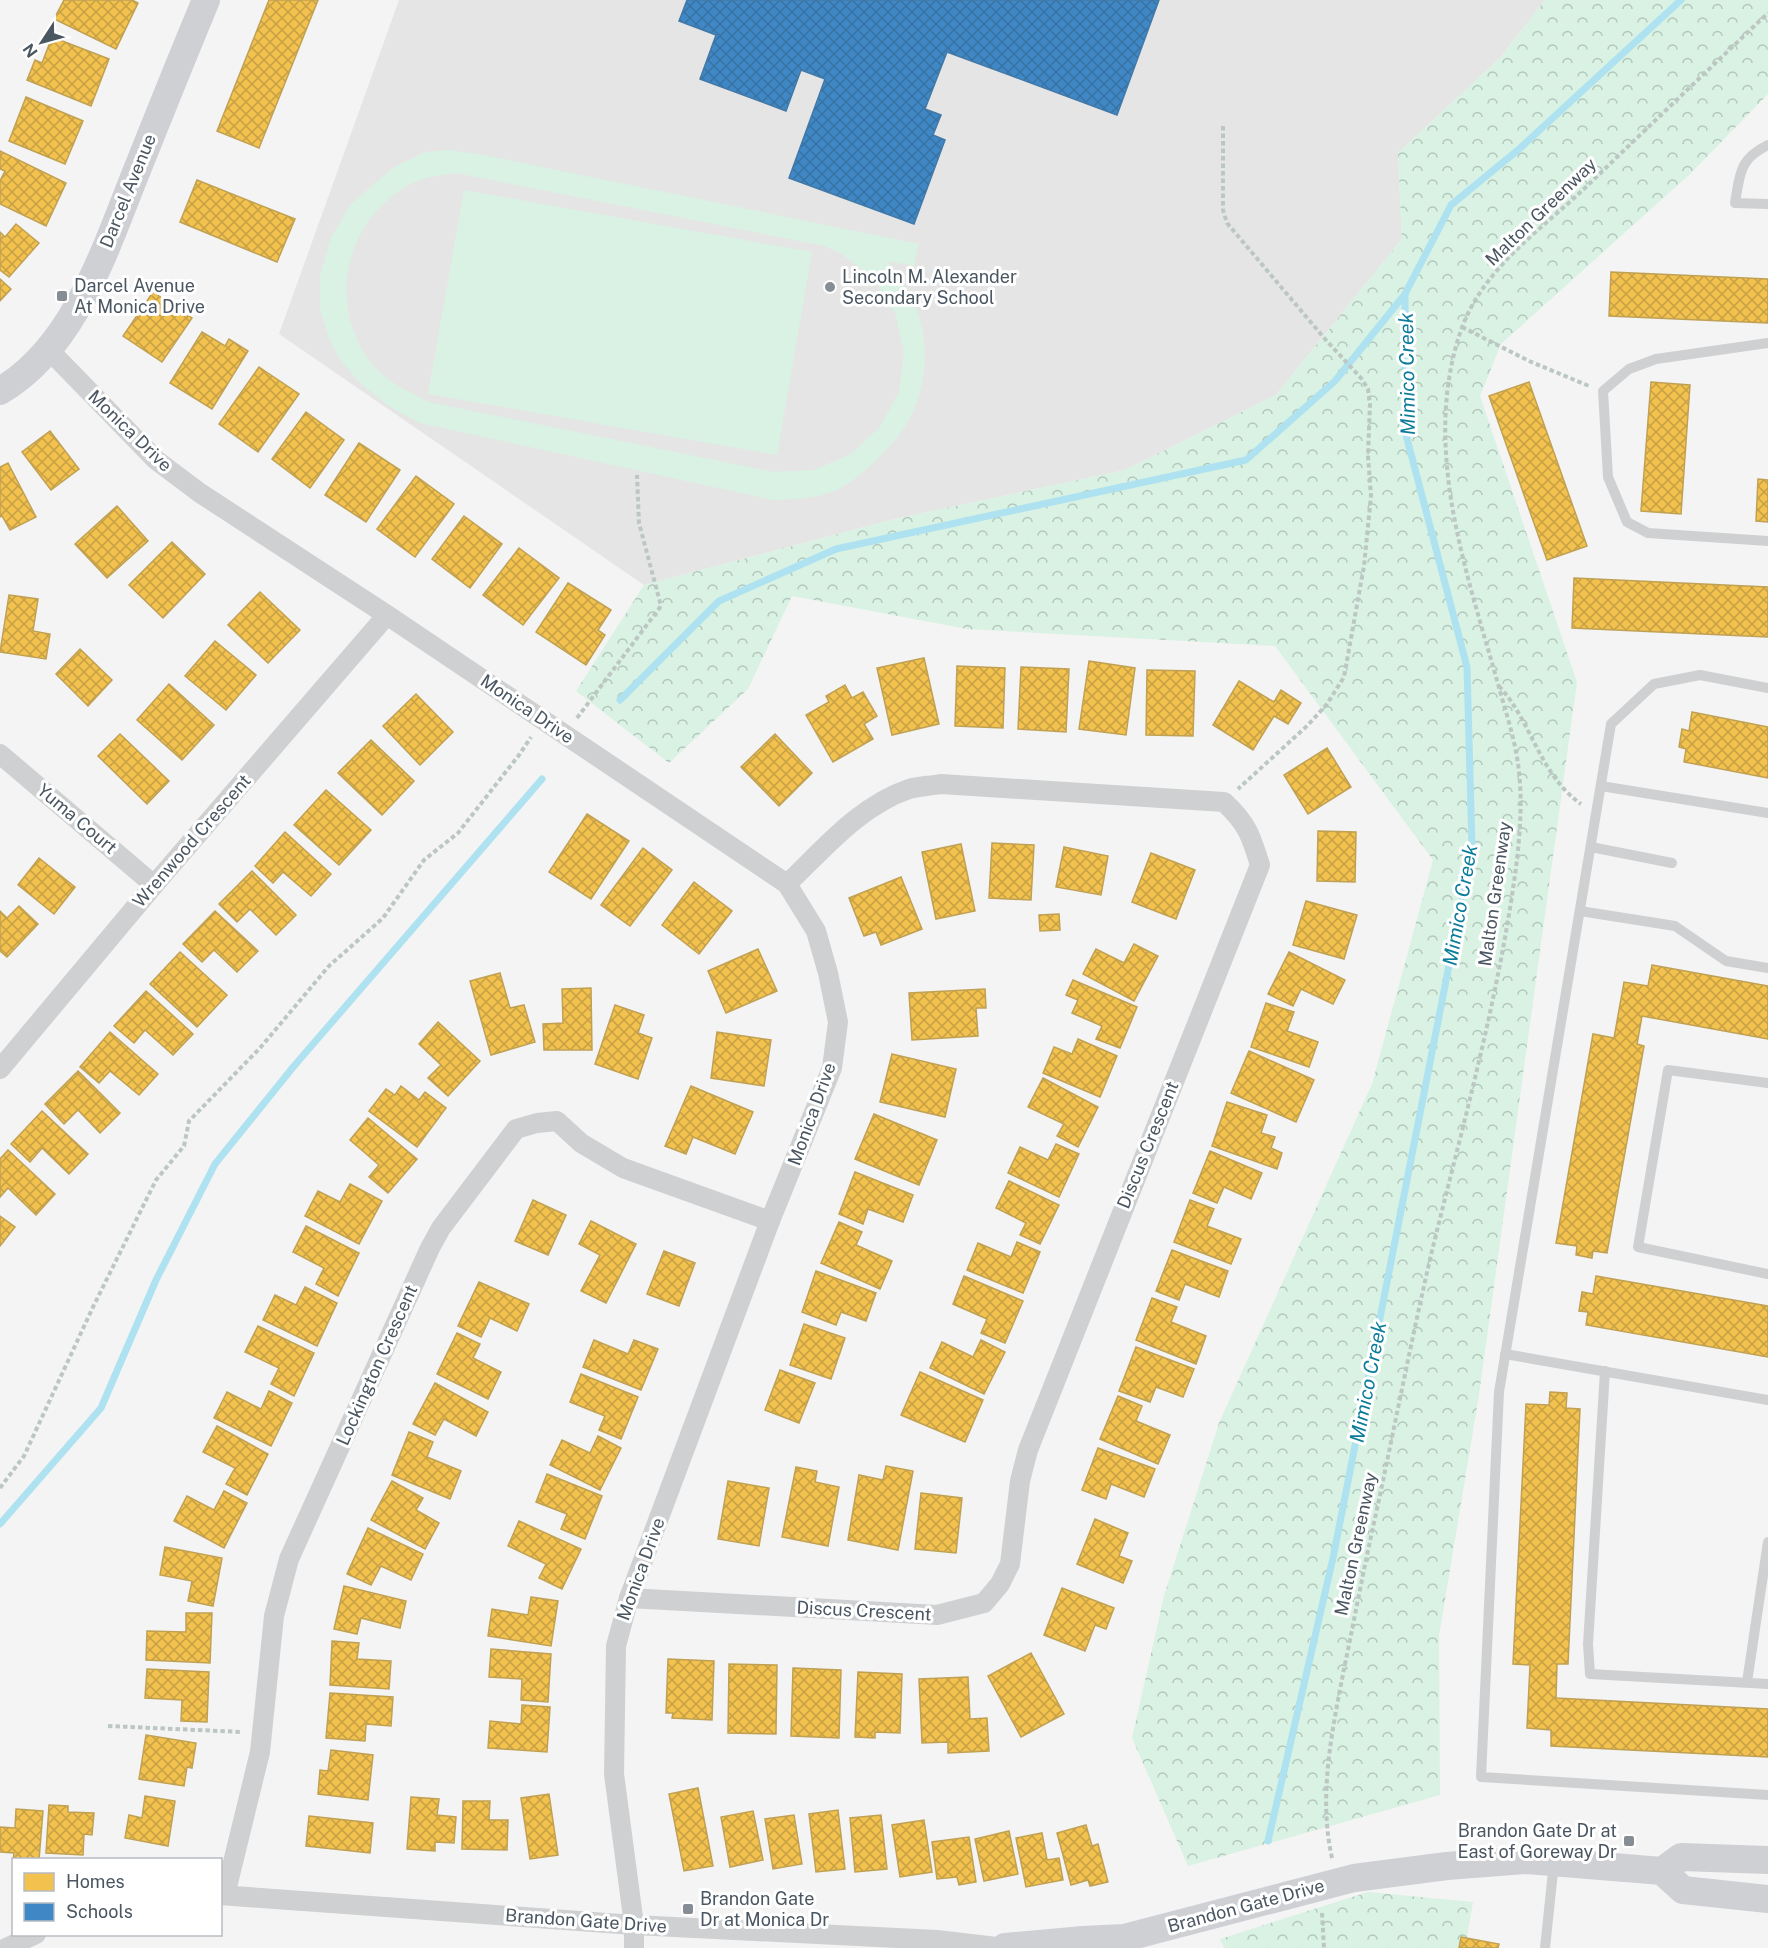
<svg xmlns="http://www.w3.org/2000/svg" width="1768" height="1948" viewBox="0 0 1768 1948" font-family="'Public Sans',sans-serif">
<defs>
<pattern id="forest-crowns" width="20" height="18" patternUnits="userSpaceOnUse" patternTransform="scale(1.5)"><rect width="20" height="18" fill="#d9f2e3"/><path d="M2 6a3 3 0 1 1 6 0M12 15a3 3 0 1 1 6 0" fill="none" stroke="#b2c7bb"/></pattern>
<pattern id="homes-cross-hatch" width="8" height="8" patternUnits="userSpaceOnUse" patternTransform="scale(1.5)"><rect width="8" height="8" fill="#f2c14e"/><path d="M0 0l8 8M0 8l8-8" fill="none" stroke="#c6a044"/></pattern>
<pattern id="schools-cross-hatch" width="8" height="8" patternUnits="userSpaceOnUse" patternTransform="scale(1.5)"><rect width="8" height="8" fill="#3f88c5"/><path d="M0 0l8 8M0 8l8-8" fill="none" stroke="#3772a3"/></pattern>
</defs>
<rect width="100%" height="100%" fill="#f4f4f4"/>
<!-- education -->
<polygon fill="#e6e5e6" points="399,0 1545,0 1500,58 1398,153 1402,239 1276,395 1125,470 895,519 644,585 279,334"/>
<!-- forest -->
<g fill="url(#forest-crowns)">
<polygon points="1545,0 1768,0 1768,94 1690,174 1501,344 1480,396 1577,682 1479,1395 1439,1636 1440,1795 1188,1866 1132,1738 1164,1596 1219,1423 1372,1084 1433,860 1275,646 967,629 792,596 748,689 669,763 576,691 644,585 895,519 1125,470 1276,395 1402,239 1398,153 1500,58"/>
<polygon points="1368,1892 1473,1902 1465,1948 1224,1948 1220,1939"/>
</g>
<!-- garden -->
<g fill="#d9f2e3" fill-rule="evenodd">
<path d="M449,150L484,155L919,244L914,266L887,261C899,279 915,299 920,320C929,351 925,386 912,414C901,438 866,473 844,486C822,499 797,499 773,500L420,423L387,405L359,382L340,360L329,338L320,309V276L331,237L351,204L394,167L425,152ZM456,173L824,246L842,254L874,279L895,313L904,352L899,392L880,427L851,454L814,470L774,472L429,402C407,391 384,381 369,360C324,298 349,209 420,180C431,176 445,175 456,173Z"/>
<polygon points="464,190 812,252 777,455 428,394"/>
</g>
<!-- homes -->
<g fill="url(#homes-cross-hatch)" stroke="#c0a154" stroke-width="1.5">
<polygon points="64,0 132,0 138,3 116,49 54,19"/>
<polygon points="269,0 318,0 259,148 217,131"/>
<polygon points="52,37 109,59 91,106 27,80 35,60 42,63"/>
<polygon points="26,97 83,121 65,164 9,141"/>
<polygon points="0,151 66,183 46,226 0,204 0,181 5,171 0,169"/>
<polygon points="197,180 295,219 277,262 180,222"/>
<polygon points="16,224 39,243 9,277 0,270 0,232 5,237"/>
<polygon points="1611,272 1768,279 1768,323 1609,316"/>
<polygon points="0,279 11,289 0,301"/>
<polygon points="153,292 192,318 162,362 123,336"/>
<polygon points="202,332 225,346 229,339 248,351 212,409 170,383"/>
<polygon points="259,367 299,394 258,452 219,424"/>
<polygon points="1529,382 1587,546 1547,560 1489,396"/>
<polygon points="1651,382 1690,385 1681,514 1641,511"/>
<polygon points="306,412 344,440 310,488 272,459"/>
<polygon points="50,431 79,469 51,490 22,452"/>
<polygon points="359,443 400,470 366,522 325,495"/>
<polygon points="8,463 36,517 10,530 2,516 0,517 0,467"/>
<polygon points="416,476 454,504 415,557 377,529"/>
<polygon points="1758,479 1768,480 1768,522 1756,521"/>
<polygon points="117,506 148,541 107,578 75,544"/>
<polygon points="464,516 502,544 470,588 432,559"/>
<polygon points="172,542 205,574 163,618 129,585"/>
<polygon points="519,548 559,578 523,625 483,595"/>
<polygon points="1574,578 1768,587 1768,637 1572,628"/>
<polygon points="568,583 611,610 598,630 605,635 586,665 536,632"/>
<polygon points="260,592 300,630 268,663 228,625"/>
<polygon points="9,595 38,599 33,631 50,634 46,659 0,652"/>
<polygon points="215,641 256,675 226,710 185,676"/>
<polygon points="80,649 112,680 88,706 56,674"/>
<polygon points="924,658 939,724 892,735 877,668"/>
<polygon points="1089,661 1135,668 1126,735 1079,729"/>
<polygon points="957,666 1005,668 1003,728 955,726"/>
<polygon points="1021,667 1069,669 1066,732 1018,729"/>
<polygon points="1147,670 1195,671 1193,736 1146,735"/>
<polygon points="1239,681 1274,702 1281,690 1301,703 1288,724 1274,716 1253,750 1213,725"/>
<polygon points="169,684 214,725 182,760 137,720"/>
<polygon points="845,685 852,698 863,692 877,716 864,724 873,739 833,762 806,715 829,702 826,696"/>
<polygon points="416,694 453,732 420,765 383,726"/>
<polygon points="1692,712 1768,727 1768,778 1684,762 1686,749 1679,747 1682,729 1689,731"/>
<polygon points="120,734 169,781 147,804 98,756"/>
<polygon points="775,734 812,773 779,806 741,767"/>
<polygon points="371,740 414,781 382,815 338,773"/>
<polygon points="1327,748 1351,787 1308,814 1284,775"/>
<polygon points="326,790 371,830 339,865 294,825"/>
<polygon points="587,814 629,841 591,899 549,872"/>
<polygon points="1318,831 1356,832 1355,882 1317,881"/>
<polygon points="285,832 331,874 311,896 283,872 273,883 255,866"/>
<polygon points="992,843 1034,845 1031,900 989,898"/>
<polygon points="961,844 975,911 936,919 922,852"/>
<polygon points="1064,847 1108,856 1101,895 1056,887"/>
<polygon points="643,848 672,870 630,926 601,905"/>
<polygon points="1151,853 1195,870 1176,919 1132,902"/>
<polygon points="39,858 75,887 54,914 18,885"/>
<polygon points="252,871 296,915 276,935 250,909 237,922 219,904"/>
<polygon points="901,877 922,929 881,945 876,932 864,936 849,898"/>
<polygon points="694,882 732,911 699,954 662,925"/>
<polygon points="1306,901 1357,915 1344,959 1293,945"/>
<polygon points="19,906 38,924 7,957 0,951 0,911 7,918"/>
<polygon points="215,911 258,951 237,972 214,950 202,962 183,944"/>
<polygon points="1059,914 1060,930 1040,931 1039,915"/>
<polygon points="1134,944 1158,956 1134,1001 1083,974 1096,949 1124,963"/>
<polygon points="758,949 777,991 726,1013 708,971"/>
<polygon points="180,952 227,995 197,1027 150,984"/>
<polygon points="1289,952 1345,980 1333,1004 1301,989 1293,1006 1268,994"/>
<polygon points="1652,965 1768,986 1768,1039 1642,1016 1637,1044 1644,1046 1607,1253 1593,1251 1592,1258 1576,1255 1577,1246 1556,1243 1593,1034 1614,1038 1624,982 1648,986"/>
<polygon points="500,973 510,1008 524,1005 535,1042 491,1055 470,981"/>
<polygon points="1073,980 1137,1007 1120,1048 1096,1039 1102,1026 1072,1013 1078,1000 1066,995"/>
<polygon points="591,988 592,1050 544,1050 543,1024 563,1023 562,989"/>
<polygon points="985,989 986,1008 976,1008 978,1036 912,1040 909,993"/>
<polygon points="146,991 193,1034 173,1055 145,1030 134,1043 114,1026"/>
<polygon points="1266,1003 1294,1012 1287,1031 1318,1042 1309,1067 1251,1047"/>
<polygon points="615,1005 644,1015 638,1033 652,1038 638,1079 595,1064"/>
<polygon points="438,1022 480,1061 448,1096 428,1078 441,1065 419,1044"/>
<polygon points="110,1032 158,1074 139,1095 110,1071 99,1083 80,1067"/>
<polygon points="717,1032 771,1040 764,1086 711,1078"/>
<polygon points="1078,1039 1117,1056 1100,1097 1043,1073 1054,1047 1072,1054"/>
<polygon points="1249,1051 1314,1080 1296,1122 1231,1093"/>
<polygon points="892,1054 956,1069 945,1117 880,1102"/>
<polygon points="78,1071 120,1113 100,1133 78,1110 64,1124 45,1104"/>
<polygon points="1043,1078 1098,1107 1078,1147 1057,1136 1064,1124 1028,1107"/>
<polygon points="401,1086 419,1100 425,1092 446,1108 417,1147 369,1111 386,1089 395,1095"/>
<polygon points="691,1086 753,1112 735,1154 693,1137 686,1154 665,1146"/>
<polygon points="1227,1102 1267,1115 1261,1133 1275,1137 1271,1148 1282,1153 1277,1169 1212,1146"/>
<polygon points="42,1111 88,1154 69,1174 42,1148 30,1162 11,1144"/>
<polygon points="874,1114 937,1140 919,1185 855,1159"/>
<polygon points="368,1118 417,1159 388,1193 369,1177 379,1165 350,1140"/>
<polygon points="1056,1144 1079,1154 1059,1197 1008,1173 1020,1147 1048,1160"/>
<polygon points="8,1150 55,1194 36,1215 8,1188 0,1197 0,1159"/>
<polygon points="1210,1151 1262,1173 1251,1199 1224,1187 1217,1203 1193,1193"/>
<polygon points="855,1172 913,1195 903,1222 868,1209 863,1224 839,1214"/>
<polygon points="1009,1181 1059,1205 1040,1244 1020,1235 1026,1223 996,1208"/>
<polygon points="350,1184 382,1201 359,1244 305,1216 318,1191 340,1202"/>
<polygon points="533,1200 566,1215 548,1255 515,1241"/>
<polygon points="1190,1200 1214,1209 1207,1226 1241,1239 1231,1264 1174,1242"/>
<polygon points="0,1216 15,1227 0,1246"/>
<polygon points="591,1221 636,1244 606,1303 581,1291 600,1255 579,1244"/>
<polygon points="839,1222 862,1232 856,1245 892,1261 880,1289 821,1263"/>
<polygon points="306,1226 359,1253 338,1296 316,1284 324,1268 293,1252"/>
<polygon points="1017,1242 1040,1252 1023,1293 967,1270 978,1243 1011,1257"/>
<polygon points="1172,1250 1228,1271 1219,1297 1185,1284 1179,1300 1156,1291"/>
<polygon points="664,1251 695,1263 679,1306 647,1294"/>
<polygon points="816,1271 876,1293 866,1321 841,1312 836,1325 802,1312"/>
<polygon points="964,1276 1023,1301 1005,1343 981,1333 987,1319 953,1304"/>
<polygon points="1596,1276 1768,1306 1768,1357 1586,1325 1588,1312 1579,1311 1582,1292 1593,1294"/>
<polygon points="479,1282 529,1304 517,1331 490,1318 481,1337 458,1326"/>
<polygon points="305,1287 337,1303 317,1346 263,1320 275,1295 296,1305"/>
<polygon points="1152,1298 1177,1307 1171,1322 1206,1336 1196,1364 1136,1340"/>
<polygon points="804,1324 845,1338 831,1379 790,1365"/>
<polygon points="258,1326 314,1353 294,1396 271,1384 279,1368 245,1352"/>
<polygon points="457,1333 480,1344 473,1358 501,1372 488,1399 437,1374"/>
<polygon points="594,1340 628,1354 634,1340 658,1349 641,1390 583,1367"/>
<polygon points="981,1340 1005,1352 984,1394 930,1368 942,1342 973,1357"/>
<polygon points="1136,1347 1194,1369 1183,1397 1156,1387 1150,1402 1119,1391"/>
<polygon points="780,1370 815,1383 799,1423 765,1410"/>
<polygon points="920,1372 983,1400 965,1442 901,1415"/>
<polygon points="581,1374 638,1397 621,1439 599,1430 605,1416 570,1402"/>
<polygon points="435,1383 488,1412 476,1436 444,1419 435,1435 413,1424"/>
<polygon points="269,1391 292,1403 271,1446 214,1418 227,1392 261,1409"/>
<polygon points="1550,1392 1567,1393 1566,1408 1580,1409 1568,1664 1557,1664 1556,1698 1768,1709 1768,1757 1551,1746 1551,1730 1527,1728 1530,1665 1513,1664 1526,1404 1549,1405"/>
<polygon points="1118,1396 1142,1406 1136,1421 1170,1435 1158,1464 1100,1439"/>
<polygon points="217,1426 268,1454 247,1495 226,1484 235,1468 203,1452"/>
<polygon points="409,1432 433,1442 427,1457 461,1471 450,1499 392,1475"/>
<polygon points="598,1436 621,1448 600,1490 550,1465 562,1440 590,1453"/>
<polygon points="1098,1448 1155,1469 1144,1497 1111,1484 1106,1499 1082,1490"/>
<polygon points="886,1466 913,1471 898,1550 848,1540 859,1475 883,1480"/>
<polygon points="796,1467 817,1471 815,1482 839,1487 828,1546 782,1537"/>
<polygon points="547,1474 602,1496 585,1539 561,1529 567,1514 536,1502"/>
<polygon points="392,1481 423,1498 416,1510 439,1523 425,1549 371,1520"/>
<polygon points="728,1481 769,1488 759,1546 718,1539"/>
<polygon points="224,1491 247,1503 224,1548 174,1521 187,1496 214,1510"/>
<polygon points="921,1493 962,1498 956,1553 915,1549"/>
<polygon points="1095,1519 1128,1533 1119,1556 1132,1561 1123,1583 1077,1564"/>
<polygon points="519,1521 581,1549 562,1589 539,1578 546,1564 508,1546"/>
<polygon points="368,1528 423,1554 411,1580 381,1566 371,1585 347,1574"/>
<polygon points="165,1547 222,1558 213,1606 188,1601 192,1581 160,1575"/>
<polygon points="344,1586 406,1601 400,1628 361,1618 357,1634 334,1629"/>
<polygon points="1062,1588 1114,1608 1106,1629 1095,1625 1085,1651 1044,1635"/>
<polygon points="531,1597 558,1601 551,1646 488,1636 492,1609 528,1615"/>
<polygon points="186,1613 212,1613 210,1663 146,1660 147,1631 186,1632"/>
<polygon points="332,1641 359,1643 357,1659 391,1661 389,1689 330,1685"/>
<polygon points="491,1649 551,1654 548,1702 521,1700 522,1679 489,1677"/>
<polygon points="1031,1653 1064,1714 1021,1737 988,1676"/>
<polygon points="668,1659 714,1661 712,1720 672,1718 673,1713 666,1713"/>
<polygon points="729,1664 777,1665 776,1734 728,1733"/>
<polygon points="793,1668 841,1670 839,1738 791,1736"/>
<polygon points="147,1669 209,1672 207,1722 181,1721 182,1700 145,1698"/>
<polygon points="858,1672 902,1674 900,1733 875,1732 875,1738 855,1737"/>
<polygon points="968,1677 970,1719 987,1718 989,1751 948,1753 948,1742 922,1743 919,1679"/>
<polygon points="330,1693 393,1697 391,1726 366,1724 365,1741 326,1738"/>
<polygon points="522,1705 550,1707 547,1752 488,1748 490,1721 521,1724"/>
<polygon points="146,1735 196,1743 192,1768 187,1767 184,1786 139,1779"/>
<polygon points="331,1750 373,1755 368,1800 318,1794 320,1770 328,1771"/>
<polygon points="698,1788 713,1866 684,1871 669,1794"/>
<polygon points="549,1794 558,1855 530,1859 521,1798"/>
<polygon points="145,1796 175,1801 168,1846 125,1838 129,1815 142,1818"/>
<polygon points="411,1797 439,1799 437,1815 456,1817 454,1843 435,1842 435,1851 407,1849"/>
<polygon points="463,1801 490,1801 489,1820 508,1820 507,1850 462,1849"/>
<polygon points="49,1805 68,1806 68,1812 94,1813 92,1835 84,1834 83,1855 46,1853"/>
<polygon points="16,1809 43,1811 39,1860 14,1860 13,1861 14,1853 0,1852 0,1827 15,1828"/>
<polygon points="838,1810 845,1869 816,1872 809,1814"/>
<polygon points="753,1811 763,1860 730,1867 721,1817"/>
<polygon points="794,1815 802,1864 773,1869 765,1819"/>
<polygon points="881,1815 887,1869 855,1872 850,1818"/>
<polygon points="309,1816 373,1823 370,1853 306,1846"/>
<polygon points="924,1820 932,1872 900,1877 892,1825"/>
<polygon points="1086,1825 1092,1846 1098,1844 1108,1882 1090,1886 1088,1880 1071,1885 1057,1833"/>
<polygon points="1009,1831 1018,1874 984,1881 975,1839"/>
<polygon points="1042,1833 1047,1860 1059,1858 1063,1880 1026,1887 1016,1838"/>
<polygon points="969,1837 976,1882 959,1885 957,1877 937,1879 932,1842"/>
<polygon points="1461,1937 1499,1944 1498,1948 1459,1948"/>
</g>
<!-- schools -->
<polygon fill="url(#schools-cross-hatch)" stroke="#4279a7" stroke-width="1.5" points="687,0 1159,0 1117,115 947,52 925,109 941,115 933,135 945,140 914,224 789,178 825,79 801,70 786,111 700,79 716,35 679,21"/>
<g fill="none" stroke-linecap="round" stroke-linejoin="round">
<!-- stream -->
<g stroke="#aee2f0" stroke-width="7">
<polyline points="620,700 719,601 836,549 1246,460 1335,381 1405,294"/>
<polyline points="0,1524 101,1408 156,1280 215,1164 294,1066 542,779"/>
<polyline points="1268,1841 1333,1558 1472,848 1467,667 1405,431 1405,294 1451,205 1518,150 1681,0"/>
</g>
<!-- path -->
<g stroke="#bcc7c4" stroke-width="4" stroke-dasharray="4.5 3" stroke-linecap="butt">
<polyline points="1223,126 1223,210 1227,223 1325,339 1361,378 1368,389 1370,404 1368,456 1371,496 1364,566 1344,677 1327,704 1308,725 1238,789"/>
<polyline points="1462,327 1529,361 1589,386"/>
<path d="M1499,686C1532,722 1539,774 1581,804"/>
<polyline points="577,718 661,606 639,523 637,475"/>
<polyline points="0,1488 24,1456 93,1307 156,1180 184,1146 189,1121 260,1048 329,966 383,918 424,860 458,833 519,755 531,737"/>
<polyline points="108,1726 242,1732"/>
<path d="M1332,1858C1318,1796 1332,1731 1344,1669C1353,1626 1361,1583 1370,1541C1391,1446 1409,1350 1431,1255C1461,1132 1496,1008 1514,882C1519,847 1523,807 1519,772C1516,742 1506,713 1498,684C1466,570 1421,447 1461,330C1483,268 1541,230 1586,187C1646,129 1707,71 1768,13"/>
<polyline points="1322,1913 1324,1948"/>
</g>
<!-- lane -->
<g stroke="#ced0d2" stroke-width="10">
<path d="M1768,145C1739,159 1740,174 1735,203L1768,204"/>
<polyline points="1768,343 1656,359 1629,369 1603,391 1608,477 1627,522 1648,533 1768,541"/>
<polyline points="1768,688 1700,675 1654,684 1611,724 1499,1392 1481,1777 1768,1795"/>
<polyline points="1601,786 1768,813"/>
<polyline points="1591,847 1672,863"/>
<polyline points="1580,911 1675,926 1726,961 1768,968"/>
<polyline points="1768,1083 1668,1070 1638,1247 1768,1274"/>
<polyline points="1505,1354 1768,1400"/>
<polyline points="1605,1371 1588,1644 1590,1674 1768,1684"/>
<polyline points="1747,1682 1768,1542"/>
<polyline points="1545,1948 1554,1862"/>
</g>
<!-- street -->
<g stroke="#ced0d2" stroke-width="20">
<polyline points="49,350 156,460 200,493 387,615 787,884 816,931 828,973 838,1022 832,1068 770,1221 629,1598 616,1646 614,1774 634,1925 634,1948"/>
<polyline points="0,754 154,885"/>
<polyline points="0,1069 154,885 387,615"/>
<path d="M629,1598L937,1615L984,1603L1000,1584L1010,1564L1020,1481L1028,1450L1260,865C1251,836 1247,823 1224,802L941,784C930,786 919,786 909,789C859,806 824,849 787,884"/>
<polyline points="220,1895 634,1925 937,1940 1005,1948"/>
<polyline points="225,1895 260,1752 274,1616 289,1559 430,1248 441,1228 516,1129 537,1123 557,1121 581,1143 623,1168 770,1221"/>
<polyline points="6,1948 36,1934"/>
</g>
<!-- secondary -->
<g stroke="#ced0d4" stroke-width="28">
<path d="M0,391C77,346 107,243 139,165C161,110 183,55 206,0"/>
<polyline points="1662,1871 1681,1857 1768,1860"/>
<polyline points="1005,1947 1083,1940 1124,1938 1354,1878 1447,1866 1527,1860 1662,1871 1683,1890 1768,1899"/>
</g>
</g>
<!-- markers -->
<g fill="#868d94" stroke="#fff" stroke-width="2">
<circle cx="830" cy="287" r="6"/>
<rect x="56" y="290" width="12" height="12" rx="3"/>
<rect x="1623" y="1835" width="12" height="12" rx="3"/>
<rect x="682" y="1903" width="12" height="12" rx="3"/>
</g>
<g text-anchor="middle" stroke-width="6" stroke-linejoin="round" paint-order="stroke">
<!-- street labels -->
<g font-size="18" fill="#4a5661" stroke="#fff">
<text transform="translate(128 191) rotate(-68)" y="6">Darcel Avenue</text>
<text transform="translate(1541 212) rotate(-44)" y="6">Malton Greenway</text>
<text transform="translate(130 431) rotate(44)" y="6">Monica Drive</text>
<text transform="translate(527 709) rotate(34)" y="6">Monica Drive</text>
<text transform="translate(77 819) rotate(40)" y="6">Yuma Court</text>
<text transform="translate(192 841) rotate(-49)" y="6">Wrenwood Crescent</text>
<text transform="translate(1495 894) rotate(-82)" y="6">Malton Greenway</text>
<text transform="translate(812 1114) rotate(-70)" y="6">Monica Drive</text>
<text transform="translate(1148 1145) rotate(-68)" y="6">Discus Crescent</text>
<text transform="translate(377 1365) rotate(-66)" y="6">Lockington Crescent</text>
<text transform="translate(1356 1544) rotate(-78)" y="6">Malton Greenway</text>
<text transform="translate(641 1569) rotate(-70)" y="6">Monica Drive</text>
<text transform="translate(864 1611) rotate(3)" y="6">Discus Crescent</text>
<text transform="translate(1246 1906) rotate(-15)" y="6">Brandon Gate Drive</text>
<text transform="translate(586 1921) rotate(4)" y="6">Brandon Gate Drive</text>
</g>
<!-- poi labels -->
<g font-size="18" fill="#4a5661" stroke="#fff" text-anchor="start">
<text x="842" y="283">Lincoln M. Alexander<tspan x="842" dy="21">Secondary School</tspan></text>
<text x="74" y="292">Darcel Avenue<tspan x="74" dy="21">At Monica Drive</tspan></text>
<text x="1617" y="1837" text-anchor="end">Brandon Gate Dr at<tspan x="1617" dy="21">East of Goreway Dr</tspan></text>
<text x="700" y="1905">Brandon Gate<tspan x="700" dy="21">Dr at Monica Dr</tspan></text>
</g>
<!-- water labels -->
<g font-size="20" font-style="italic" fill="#0c7c9b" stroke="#fff">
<text transform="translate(1407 374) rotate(-91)" y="7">Mimico Creek</text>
<text transform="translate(1460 905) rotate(-80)" y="7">Mimico Creek</text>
<text transform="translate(1368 1382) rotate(-79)" y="7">Mimico Creek</text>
</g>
</g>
<!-- legend -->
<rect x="12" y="1858" width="210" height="78" fill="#ffffff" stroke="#b7bbc0" stroke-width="1.5"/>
<rect x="24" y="1873" width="30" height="18" fill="#f2c14e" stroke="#b7bbc0" stroke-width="1.5"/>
<text x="66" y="1888" font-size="18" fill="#4a5661">Homes</text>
<rect x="24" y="1903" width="30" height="18" fill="#3f88c5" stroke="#b7bbc0" stroke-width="1.5"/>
<text x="66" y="1918" font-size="18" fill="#4a5661">Schools</text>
<!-- north arrow -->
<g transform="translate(42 42) rotate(234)" stroke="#ffffff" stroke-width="4.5" paint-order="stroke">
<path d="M0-4.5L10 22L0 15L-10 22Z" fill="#4a5661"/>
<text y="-9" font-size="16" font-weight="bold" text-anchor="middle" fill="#4a5661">N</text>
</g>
</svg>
